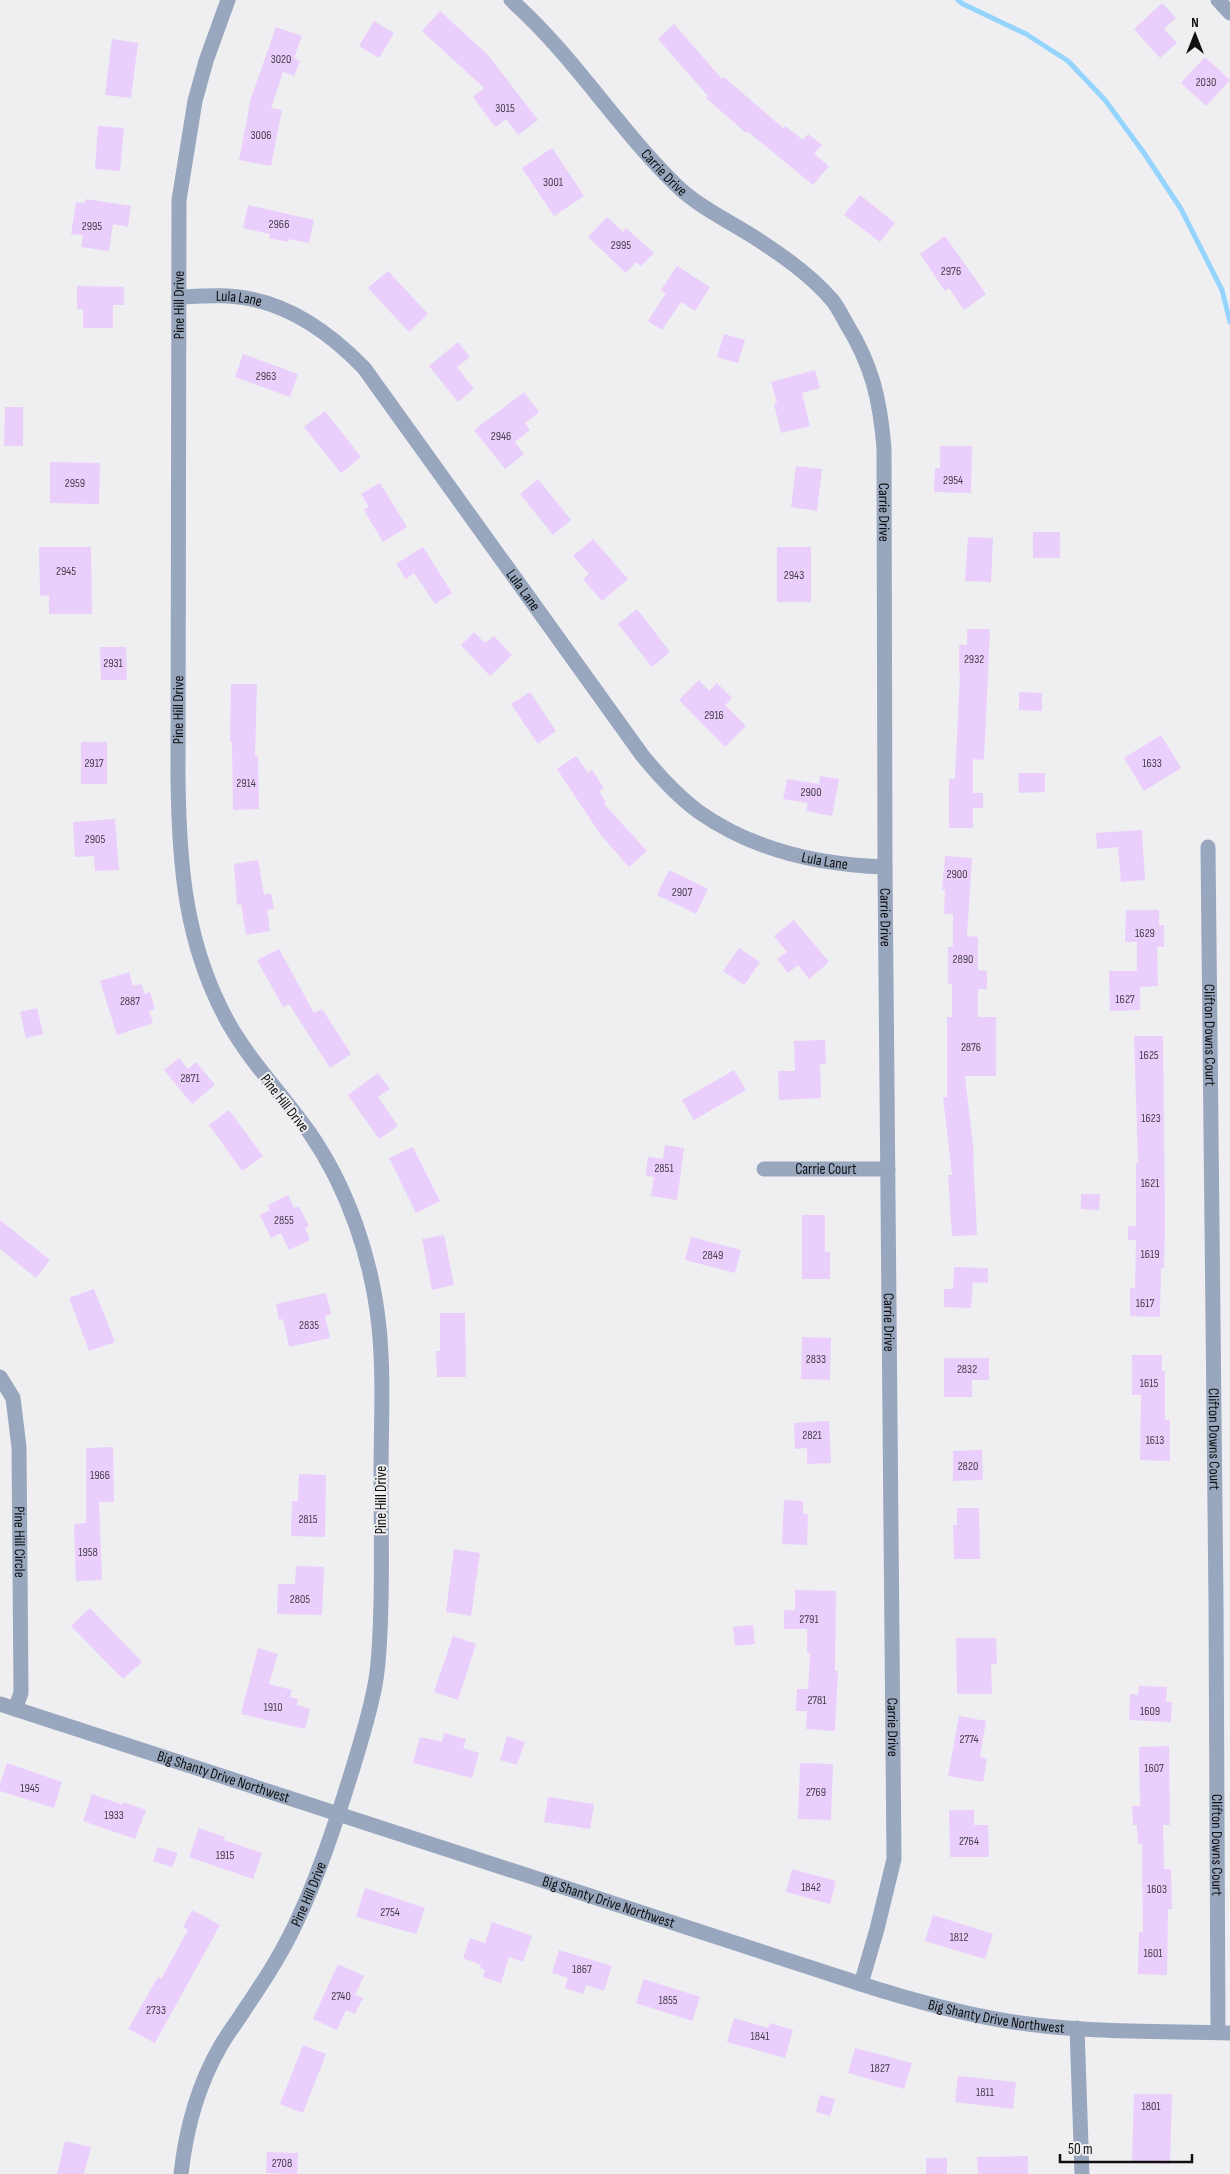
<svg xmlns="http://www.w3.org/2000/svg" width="1230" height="2174" viewBox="0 0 1230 2174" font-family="'Sofia Sans Condensed',sans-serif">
<rect width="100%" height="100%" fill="#efeff2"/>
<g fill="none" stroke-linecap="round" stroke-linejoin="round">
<!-- stream -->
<polyline stroke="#95d4fd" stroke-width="5" points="958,0 963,4 1026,34 1068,61 1105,100 1144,153 1181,209 1222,290 1230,322"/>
</g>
<!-- building -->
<g fill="#eacefc">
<polygon points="1162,3 1176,18 1164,29 1177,43 1160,58 1134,29"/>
<polygon points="440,11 488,55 538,120 518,135 506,119 495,127 473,97 484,88 422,31"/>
<polygon points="374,21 394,33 379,58 359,46"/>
<polygon points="674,24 722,79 724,77 783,128 785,126 803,140 808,134 822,145 814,154 829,166 813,185 747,131 746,133 706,98 708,96 658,39"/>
<polygon points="276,27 302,36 294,58 300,61 294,76 283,72 271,108 282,110 271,166 239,160 251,98"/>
<polygon points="112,39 138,43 131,98 105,95"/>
<polygon points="1205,57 1230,80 1206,106 1181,83"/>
<polygon points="98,126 124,128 120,171 95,169"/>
<polygon points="552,148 584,196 554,216 522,168"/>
<polygon points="860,195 895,223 880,242 844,215"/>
<polygon points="86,199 131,206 128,227 113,224 109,251 81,247 83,235 71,234 76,202 85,203"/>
<polygon points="248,205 314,220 309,243 289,239 288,242 269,238 270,234 243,228"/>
<polygon points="607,217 623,232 626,228 654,253 641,266 636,262 626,273 588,237"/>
<polygon points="945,236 986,294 964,310 949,288 945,291 920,254"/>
<polygon points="677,266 710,287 695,311 681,302 662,330 648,321 666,293 661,290"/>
<polygon points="388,271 428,314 409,332 368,288"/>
<polygon points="77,286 124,287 124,305 113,305 113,328 83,328 83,309 77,309"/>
<polygon points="724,334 745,340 738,363 717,357"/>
<polygon points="458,342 470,357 457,367 474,389 458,402 429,366"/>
<polygon points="243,354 298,374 290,397 235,377"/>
<polygon points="815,370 820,388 802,393 810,426 781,433 774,404 777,403 771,382"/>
<polygon points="524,392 539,412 525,423 530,430 515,442 524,454 505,469 474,430"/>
<polygon points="5,407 23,407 23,446 4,446"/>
<polygon points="325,411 361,457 341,473 304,427"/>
<polygon points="940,446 972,446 971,493 934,492 935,468 940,468"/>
<polygon points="50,462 100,463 99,504 50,503"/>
<polygon points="796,466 822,469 817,511 791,507"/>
<polygon points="538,479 571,520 553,535 520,494"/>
<polygon points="380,483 407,527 383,542 364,510 369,507 361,494"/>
<rect x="1033" y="532" width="27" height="26"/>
<polygon points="968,537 993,538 991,582 965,581"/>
<polygon points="593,539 628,579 602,601 583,579 589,574 573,556"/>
<polygon points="39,547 91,547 92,614 49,614 49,595 40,596"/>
<polygon points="423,547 452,593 435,604 414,573 406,579 396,564"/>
<rect x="777" y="547" width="34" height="55"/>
<polygon points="637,609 670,652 652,667 618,624"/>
<polygon points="967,629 990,629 984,760 973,759 973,793 983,793 983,808 973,808 973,828 949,828 949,779 955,779 960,674 959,674 959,645 967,645"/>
<polygon points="474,632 485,643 494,636 512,655 490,676 461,645"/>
<polygon points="100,647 126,647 127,680 101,680"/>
<polygon points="699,680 709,691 717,683 732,698 725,705 746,726 725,747 679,700"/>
<polygon points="231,684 257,684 255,756 258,756 259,809 233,810 232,742 230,742"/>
<polygon points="530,692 556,731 538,744 511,704"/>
<polygon points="1019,692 1042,693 1042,711 1019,710"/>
<polygon points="1161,735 1181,768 1144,791 1124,758"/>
<rect x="81" y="742" width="26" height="42"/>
<polygon points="576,756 588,773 592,770 604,788 599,791 606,802 604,804 647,851 629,867 600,834 557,769"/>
<polygon points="1018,773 1045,773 1045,792 1019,793"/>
<polygon points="820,776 839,779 832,816 806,811 808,803 783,799 787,779 819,784"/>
<polygon points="115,819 119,870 95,871 94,856 75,857 73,822"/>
<polygon points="1142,830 1145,880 1121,882 1118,847 1097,849 1096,833"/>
<polygon points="945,856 972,858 967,936 978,937 978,970 987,971 987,989 978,989 978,1017 996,1017 996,1076 965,1076 974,1155 973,1155 977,1235 952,1236 948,1175 952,1175 943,1097 947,1097 947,1017 952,1017 952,984 948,984 948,947 953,947 953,914 944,914 945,890 942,890"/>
<polygon points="258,860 264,895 271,893 274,909 267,910 270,931 246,935 241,904 237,905 234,864"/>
<polygon points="669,870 708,889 696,914 657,895"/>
<polygon points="1126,910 1159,910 1159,925 1164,925 1164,947 1157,947 1158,986 1140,987 1140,1010 1110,1011 1109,971 1137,971 1137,942 1125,942"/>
<polygon points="794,920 829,962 809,979 798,965 788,973 777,959 787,952 774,936"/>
<polygon points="739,948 760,962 744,985 723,971"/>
<polygon points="279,949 314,1013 322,1009 351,1054 330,1068 289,1004 283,1007 257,960"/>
<polygon points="129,972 133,986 141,984 145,994 150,992 155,1009 149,1011 153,1023 117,1035 100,981"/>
<polygon points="37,1008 43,1034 26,1038 20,1012"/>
<polygon points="1134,1036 1163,1036 1165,1226 1164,1268 1161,1268 1160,1317 1130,1316 1130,1288 1135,1288 1136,1240 1128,1240 1128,1226 1136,1226 1136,1163 1138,1163"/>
<polygon points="825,1040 826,1064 820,1064 821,1098 779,1100 778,1071 795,1071 794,1041"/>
<polygon points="179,1058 188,1069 196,1062 215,1085 192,1104 164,1070"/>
<polygon points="734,1070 746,1090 694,1120 682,1100"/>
<polygon points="378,1073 390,1089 378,1097 398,1126 379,1139 348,1095"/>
<polygon points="229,1110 263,1156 242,1171 209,1125"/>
<polygon points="665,1145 684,1148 677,1200 651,1196 654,1177 646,1176 648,1157 663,1159"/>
<polygon points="413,1147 440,1201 416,1213 389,1158"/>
<polygon points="1081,1194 1100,1194 1099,1210 1081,1209"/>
<polygon points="288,1195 294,1208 299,1206 309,1226 305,1228 310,1240 289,1250 281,1233 271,1238 260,1215 270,1210 268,1205"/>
<polygon points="802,1215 825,1215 825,1252 830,1252 830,1279 802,1279"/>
<polygon points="0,1220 50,1260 36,1278 0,1249"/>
<polygon points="444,1235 454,1285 432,1290 422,1239"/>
<polygon points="691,1237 741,1250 735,1273 685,1260"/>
<polygon points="954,1267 988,1268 988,1283 973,1282 971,1308 944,1307 944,1289 953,1289"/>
<polygon points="94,1289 115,1342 89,1351 69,1298"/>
<polygon points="326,1293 331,1314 325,1316 330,1338 289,1347 283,1319 279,1320 276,1304"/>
<polygon points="440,1313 465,1313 466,1377 437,1377 436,1351 440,1351"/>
<polygon points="802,1337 831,1338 830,1380 801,1379"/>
<polygon points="1132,1355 1162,1355 1162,1371 1165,1371 1165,1420 1170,1420 1170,1461 1140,1460 1141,1395 1132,1395"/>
<polygon points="944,1358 989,1358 989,1380 972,1380 972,1397 944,1397"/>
<polygon points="829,1421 831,1463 807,1464 807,1448 795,1449 794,1423"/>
<polygon points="113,1447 114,1502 99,1502 102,1580 76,1581 74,1524 86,1523 86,1448"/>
<polygon points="982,1450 983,1480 953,1481 953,1451"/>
<polygon points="299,1474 326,1475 325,1537 291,1536 292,1501 298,1501"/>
<polygon points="784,1500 803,1501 803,1514 808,1514 807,1545 782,1544"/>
<polygon points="957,1508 979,1508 980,1559 954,1559 953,1525 957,1525"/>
<polygon points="454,1549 480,1553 471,1616 446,1612"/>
<polygon points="296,1566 324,1567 322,1615 277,1614 278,1584 295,1584"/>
<polygon points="795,1590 836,1591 835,1671 838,1671 835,1731 806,1729 807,1711 796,1711 797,1689 808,1689 810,1653 807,1653 807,1629 784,1629 784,1610 795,1610"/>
<polygon points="90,1608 142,1662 123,1679 71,1626"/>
<polygon points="753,1625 755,1644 735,1646 733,1627"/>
<polygon points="453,1636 476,1644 458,1700 434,1692"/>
<polygon points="956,1638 996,1638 997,1664 991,1664 992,1694 957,1694"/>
<polygon points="258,1648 278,1654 269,1684 292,1690 290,1697 298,1699 297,1705 310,1709 305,1729 241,1714"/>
<polygon points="1139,1686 1167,1687 1166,1702 1172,1702 1171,1722 1129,1720 1130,1694 1138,1695"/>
<polygon points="959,1716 986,1721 980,1757 987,1759 983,1782 948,1776"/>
<polygon points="444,1733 466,1739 463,1748 479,1753 472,1778 413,1763 420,1737 442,1742"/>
<polygon points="507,1736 525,1742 517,1765 500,1760"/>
<polygon points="1169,1746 1170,1825 1163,1825 1164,1869 1171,1869 1172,1909 1168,1909 1167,1975 1138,1974 1139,1932 1143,1932 1142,1844 1138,1844 1137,1825 1133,1825 1132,1806 1140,1806 1139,1747"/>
<polygon points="7,1763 62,1782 54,1808 0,1791 0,1784"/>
<polygon points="800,1763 833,1764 831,1820 798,1819"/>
<polygon points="92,1794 123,1805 123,1802 146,1810 135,1839 83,1821"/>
<polygon points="548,1797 594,1804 590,1829 544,1822"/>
<polygon points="949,1810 974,1810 974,1825 988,1825 989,1857 950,1857"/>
<polygon points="199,1828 225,1837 224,1840 262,1853 253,1879 189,1857"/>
<polygon points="158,1847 178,1853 172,1867 153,1861"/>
<polygon points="792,1869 836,1881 830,1904 786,1892"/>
<polygon points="365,1888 425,1908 416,1934 356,1917"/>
<polygon points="192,1910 220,1925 155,2043 128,2029 158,1977 161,1979 188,1930 183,1927"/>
<polygon points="933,1915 993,1934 985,1959 925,1941"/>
<polygon points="492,1922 532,1936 523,1962 509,1957 501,1983 483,1977 485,1970 480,1968 481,1965 463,1958 470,1938 485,1943"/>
<polygon points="559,1950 612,1966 604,1991 586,1985 583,1994 565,1988 568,1978 552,1973"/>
<polygon points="338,1964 364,1976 355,1995 363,1998 355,2014 346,2010 337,2030 313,2019"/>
<polygon points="644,1979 700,1997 692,2021 636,2003"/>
<polygon points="734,2018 768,2028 770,2023 793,2030 785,2058 727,2042"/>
<polygon points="303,2045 326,2054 303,2113 280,2104"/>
<polygon points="855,2048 912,2063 904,2089 848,2073"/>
<polygon points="958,2076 1016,2082 1013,2109 955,2102"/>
<polygon points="1134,2094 1172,2094 1170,2164 1132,2162"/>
<polygon points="820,2095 835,2099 830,2116 816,2112"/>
<polygon points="65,2141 91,2147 84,2174 57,2174"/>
<polygon points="267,2152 298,2153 297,2174 266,2173"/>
<polygon points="1028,2156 1028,2174 978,2174 977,2157"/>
<rect x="926" y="2158" width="21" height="16"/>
</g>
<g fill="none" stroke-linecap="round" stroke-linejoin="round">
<!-- minor -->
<g stroke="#98a6be" stroke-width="15">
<path id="s1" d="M511,0C573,55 616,126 675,184C700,209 736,224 766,245C789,260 814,279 832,300C838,307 842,316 846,323C872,365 880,399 884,448L885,867L894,1859L877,1929L861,1984"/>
<polyline points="1218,0 1230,13"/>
<path id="s2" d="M179,297C202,296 228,294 251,299C296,308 333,336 364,368L642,755C659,776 677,796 699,812C753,850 820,865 885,867"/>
<path id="s3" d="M1208,847L1216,1603L1218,2032"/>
<path id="s4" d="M764,1169H888"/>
<path id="s5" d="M0,1377L13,1398L19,1447L21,1693L15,1709"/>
<path id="s6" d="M0,1704L861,1984C911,2000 961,2014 1013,2022C1084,2033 1158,2031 1230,2033"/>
<polyline points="1077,2028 1082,2174"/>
<path id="s7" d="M181,2174C186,2128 197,2087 220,2047C227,2034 237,2022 245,2009C266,1978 286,1947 301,1912C319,1873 332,1834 345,1793C356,1758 368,1722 375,1685C380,1659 380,1631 381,1603C382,1561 381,1519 381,1476C381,1427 384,1376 379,1327C372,1259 348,1188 309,1132C283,1095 252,1064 229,1024C185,945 179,866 178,778L179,200L195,101L206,61L228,0"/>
</g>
</g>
<g text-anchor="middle" stroke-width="4" stroke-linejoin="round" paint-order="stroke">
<!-- number labels -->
<g font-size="12" fill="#463f4b">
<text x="281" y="63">3020</text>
<text x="1206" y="86">2030</text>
<text x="505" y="112">3015</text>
<text x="261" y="139">3006</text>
<text x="553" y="186">3001</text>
<text x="279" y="228">2966</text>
<text x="92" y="230">2995</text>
<text x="621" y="249">2995</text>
<text x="951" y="275">2976</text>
<text x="266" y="380">2963</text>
<text x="501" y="440">2946</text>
<text x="953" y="484">2954</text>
<text x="75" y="487">2959</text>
<text x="66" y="575">2945</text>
<text x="794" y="579">2943</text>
<text x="974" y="663">2932</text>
<text x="113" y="667">2931</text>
<text x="714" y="719">2916</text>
<text x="94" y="767">2917</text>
<text x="1152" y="767">1633</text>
<text x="246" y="787">2914</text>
<text x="811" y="796">2900</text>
<text x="95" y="843">2905</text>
<text x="957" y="878">2900</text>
<text x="682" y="896">2907</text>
<text x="1145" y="937">1629</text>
<text x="963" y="963">2890</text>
<text x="1125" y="1003">1627</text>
<text x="130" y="1005">2887</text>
<text x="971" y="1051">2876</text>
<text x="1149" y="1059">1625</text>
<text x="190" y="1082">2871</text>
<text x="1151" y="1122">1623</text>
<text x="664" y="1172">2851</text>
<text x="1150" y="1187">1621</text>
<text x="284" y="1224">2855</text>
<text x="1150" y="1258">1619</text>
<text x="713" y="1259">2849</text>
<text x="1145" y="1307">1617</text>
<text x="309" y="1329">2835</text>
<text x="816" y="1363">2833</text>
<text x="967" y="1373">2832</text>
<text x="1149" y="1387">1615</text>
<text x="812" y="1439">2821</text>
<text x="1155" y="1444">1613</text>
<text x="968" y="1470">2820</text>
<text x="100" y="1479">1966</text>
<text x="308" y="1523">2815</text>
<text x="88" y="1556">1958</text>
<text x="300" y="1603">2805</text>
<text x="809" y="1623">2791</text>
<text x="817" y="1704">2781</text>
<text x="273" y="1711">1910</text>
<text x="1150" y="1715">1609</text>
<text x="969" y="1743">2774</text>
<text x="1154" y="1772">1607</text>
<text x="30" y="1792">1945</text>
<text x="816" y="1796">2769</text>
<text x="114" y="1819">1933</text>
<text x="969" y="1845">2764</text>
<text x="225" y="1859">1915</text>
<text x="811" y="1891">1842</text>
<text x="1157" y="1893">1603</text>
<text x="390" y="1916">2754</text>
<text x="959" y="1941">1812</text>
<text x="1153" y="1957">1601</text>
<text x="582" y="1973">1867</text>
<text x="341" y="2000">2740</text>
<text x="668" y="2004">1855</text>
<text x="156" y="2014">2733</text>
<text x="760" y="2040">1841</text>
<text x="880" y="2072">1827</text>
<text x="985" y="2096">1811</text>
<text x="1151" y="2110">1801</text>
<text x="282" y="2167">2708</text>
</g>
<!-- street labels -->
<g font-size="15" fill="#0f0f10" stroke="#efeff2">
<text dy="5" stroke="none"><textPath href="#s1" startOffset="231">Carrie Drive</textPath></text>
<text dy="5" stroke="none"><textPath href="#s2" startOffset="60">Lula Lane</textPath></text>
<text dy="5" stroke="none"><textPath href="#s7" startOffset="1960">Pine Hill Drive</textPath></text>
<text dy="5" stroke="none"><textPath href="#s1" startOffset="666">Carrie Drive</textPath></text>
<text dy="5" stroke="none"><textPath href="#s2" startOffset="480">Lula Lane</textPath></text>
<text dy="5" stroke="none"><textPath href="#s7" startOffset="1555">Pine Hill Drive</textPath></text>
<text dy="5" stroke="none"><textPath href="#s2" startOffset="900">Lula Lane</textPath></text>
<text dy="5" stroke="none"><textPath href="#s1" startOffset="1071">Carrie Drive</textPath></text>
<text dy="5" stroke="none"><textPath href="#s3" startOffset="188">Clifton Downs Court</textPath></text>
<text transform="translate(285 1103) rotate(52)" y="5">Pine Hill Drive</text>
<text dy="5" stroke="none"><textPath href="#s4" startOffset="62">Carrie Court</textPath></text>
<text dy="5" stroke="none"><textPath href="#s1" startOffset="1476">Carrie Drive</textPath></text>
<text dy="5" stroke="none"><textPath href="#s3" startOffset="592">Clifton Downs Court</textPath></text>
<text transform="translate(381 1500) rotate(-90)" y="5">Pine Hill Drive</text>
<text dy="5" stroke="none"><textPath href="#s5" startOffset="169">Pine Hill Circle</textPath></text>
<text dy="5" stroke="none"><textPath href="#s1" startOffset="1881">Carrie Drive</textPath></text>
<text dy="5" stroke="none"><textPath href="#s6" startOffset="235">Big Shanty Drive Northwest</textPath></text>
<text dy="5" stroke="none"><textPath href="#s3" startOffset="998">Clifton Downs Court</textPath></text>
<text dy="5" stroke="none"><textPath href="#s7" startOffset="311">Pine Hill Drive</textPath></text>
<text dy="5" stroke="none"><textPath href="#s6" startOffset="640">Big Shanty Drive Northwest</textPath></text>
<text dy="5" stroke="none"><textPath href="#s6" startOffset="1045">Big Shanty Drive Northwest</textPath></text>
</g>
</g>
<!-- north arrow -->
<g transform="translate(1195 35)" stroke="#efeff2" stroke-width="4" paint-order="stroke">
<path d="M0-4L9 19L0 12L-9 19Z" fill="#0f0f10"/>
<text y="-8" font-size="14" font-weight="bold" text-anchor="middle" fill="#0f0f10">N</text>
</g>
<!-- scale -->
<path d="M1060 2154v8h132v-8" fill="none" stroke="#0f0f10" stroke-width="2.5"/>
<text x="1068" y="2154" font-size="15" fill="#0f0f10" stroke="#efeff2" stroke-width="4" paint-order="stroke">50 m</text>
</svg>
